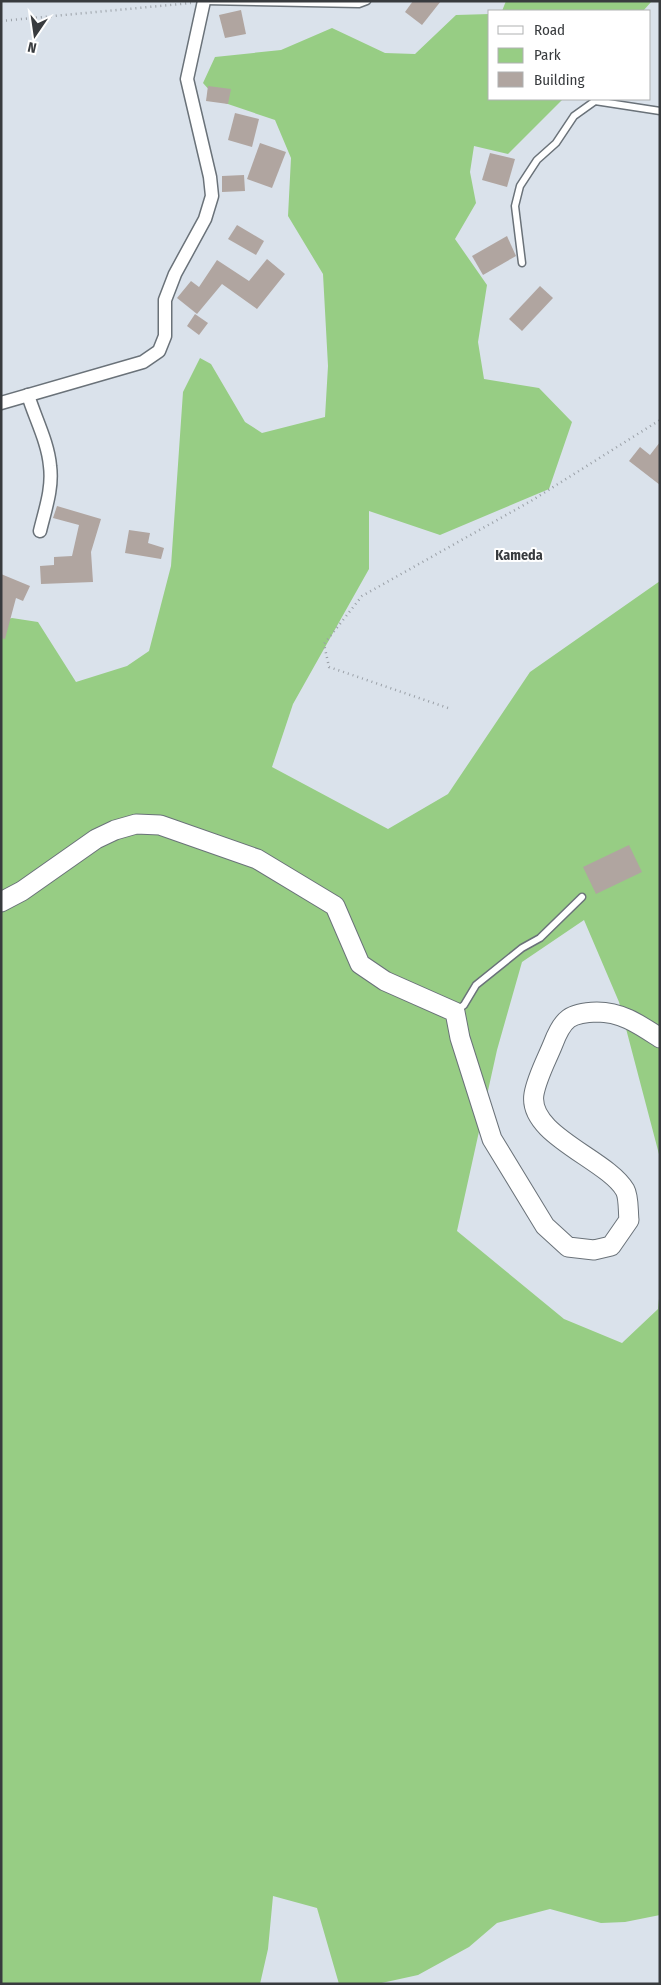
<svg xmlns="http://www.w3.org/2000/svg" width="661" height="1985" viewBox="0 0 661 1985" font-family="'Fira Sans Condensed',sans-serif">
<rect width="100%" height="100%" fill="#dae2eb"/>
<!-- green -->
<g fill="#97cd84">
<polygon points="506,1 652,1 643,11 502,11"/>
<polygon points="490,14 490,99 563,99 508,154 474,146 470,172 476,203 455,239 487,285 478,342 484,379 539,388 572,422 549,489 440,535 369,511 369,569 293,704 272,767 388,829 448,794 530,672 660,581 660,1158 619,1002 584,920 522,962 497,1050 457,1231 564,1319 622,1343 658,1309 660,1288 660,1915 625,1922 601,1923 550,1909 497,1923 469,1947 418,1975 377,1984 339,1984 317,1908 273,1896 268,1949 260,1984 1,1984 1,621 12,618 38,622 76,682 127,666 149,651 171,566 183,392 200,358 211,364 245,422 262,433 325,417 328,366 323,274 288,216 291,158 275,120 219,101 203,83 215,57 281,50 332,28 385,53 415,54 456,15"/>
</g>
<!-- building -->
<g fill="#b0a5a0">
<polygon points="413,1 441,1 422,25 405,12"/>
<polygon points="241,10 246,34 225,38 219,15"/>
<polygon points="208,86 231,89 228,104 206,101"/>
<polygon points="235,113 259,119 252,147 228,140"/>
<polygon points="260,143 286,152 272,188 247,179"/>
<polygon points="490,153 515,159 507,187 482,180"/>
<polygon points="244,175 245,191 222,192 222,176"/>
<polygon points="237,225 264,241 256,255 228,239"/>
<polygon points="507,236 516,256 483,275 472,256"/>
<polygon points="267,259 285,274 257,309 222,284 197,314 177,298 191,281 199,287 217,260 249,281"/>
<polygon points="540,286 553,298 522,331 509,319"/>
<polygon points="195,314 208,323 199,335 187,326"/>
<polygon points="660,442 660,485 629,461 640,447 650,455"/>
<polygon points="57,506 101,519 91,552 93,582 41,584 40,566 54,565 54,557 72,556 79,525 53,518"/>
<polygon points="129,530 150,533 148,543 164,548 161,559 125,553"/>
<polygon points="1,574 30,586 23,601 16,598 5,639 1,638"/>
<polygon points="629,845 642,872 596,894 583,867"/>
</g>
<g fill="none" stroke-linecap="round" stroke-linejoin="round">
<defs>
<g id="lane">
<polyline points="204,1 359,4 367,1"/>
<polyline points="522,263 515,206 520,186 537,160 556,143 574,116 595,101 660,111"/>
<polyline points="456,1011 464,1005 476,985 522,948 540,938 582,897"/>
</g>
<g id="street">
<path d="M28,395C35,418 48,442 50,466C53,488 45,510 40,531"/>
<polyline points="1,403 143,362 159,351 165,336 165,300 175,274 205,219 212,196 210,177 187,79 204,1"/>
</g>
<path id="secondary" d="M1,902L22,891L96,839L115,830L136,824L160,825L257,859L335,906L360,964L385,981L455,1012L460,1038L492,1139L545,1226L568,1247L594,1250L611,1246L629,1220C628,1212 629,1197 625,1190C607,1159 527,1135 534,1094C537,1077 547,1059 553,1044C563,1018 570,1013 597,1012C622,1012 640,1025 660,1038"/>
</defs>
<!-- lane casing -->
<use href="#lane" stroke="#6a7279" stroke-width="9"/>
<!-- street casing -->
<use href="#street" stroke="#6a7279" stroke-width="15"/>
<!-- secondary casing -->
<use href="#secondary" stroke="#6a7279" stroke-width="21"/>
<!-- path -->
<g stroke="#9aa0a7" stroke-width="2.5" stroke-dasharray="1 4" stroke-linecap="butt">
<polyline points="1,21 191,3"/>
<polyline points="448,708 329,667 324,644 362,596 531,501 660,420"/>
</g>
<!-- lane -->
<use href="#lane" stroke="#fff" stroke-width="6"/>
<!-- street -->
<use href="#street" stroke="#fff" stroke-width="12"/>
<!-- secondary -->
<use href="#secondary" stroke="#fff" stroke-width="19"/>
</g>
<g text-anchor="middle" stroke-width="4" stroke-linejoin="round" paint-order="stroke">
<!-- neighbourhood labels -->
<g font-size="14" font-weight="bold" fill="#383b3e" stroke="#fff">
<text x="519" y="560">Kameda</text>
</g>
</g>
<!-- border -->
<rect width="661" height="1985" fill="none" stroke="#383b3e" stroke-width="5"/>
<!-- legend -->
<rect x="488" y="10" width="162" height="90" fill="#ffffff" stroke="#afb1b2"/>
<rect x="498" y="26" width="25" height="8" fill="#ffffff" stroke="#afb1b2"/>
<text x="534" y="35" font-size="15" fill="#383b3e">Road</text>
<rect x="498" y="48" width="25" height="15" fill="#97cd84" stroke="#afb1b2"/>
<text x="534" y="60" font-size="15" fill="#383b3e">Park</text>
<rect x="498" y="72" width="25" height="15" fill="#b0a5a0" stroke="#afb1b2"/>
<text x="534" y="85" font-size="15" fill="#383b3e">Building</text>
<!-- north arrow -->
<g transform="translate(35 35) rotate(193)" stroke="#ffffff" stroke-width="4" paint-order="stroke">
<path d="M0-4L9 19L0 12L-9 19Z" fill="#383b3e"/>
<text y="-8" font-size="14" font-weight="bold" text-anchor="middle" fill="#383b3e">N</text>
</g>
</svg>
